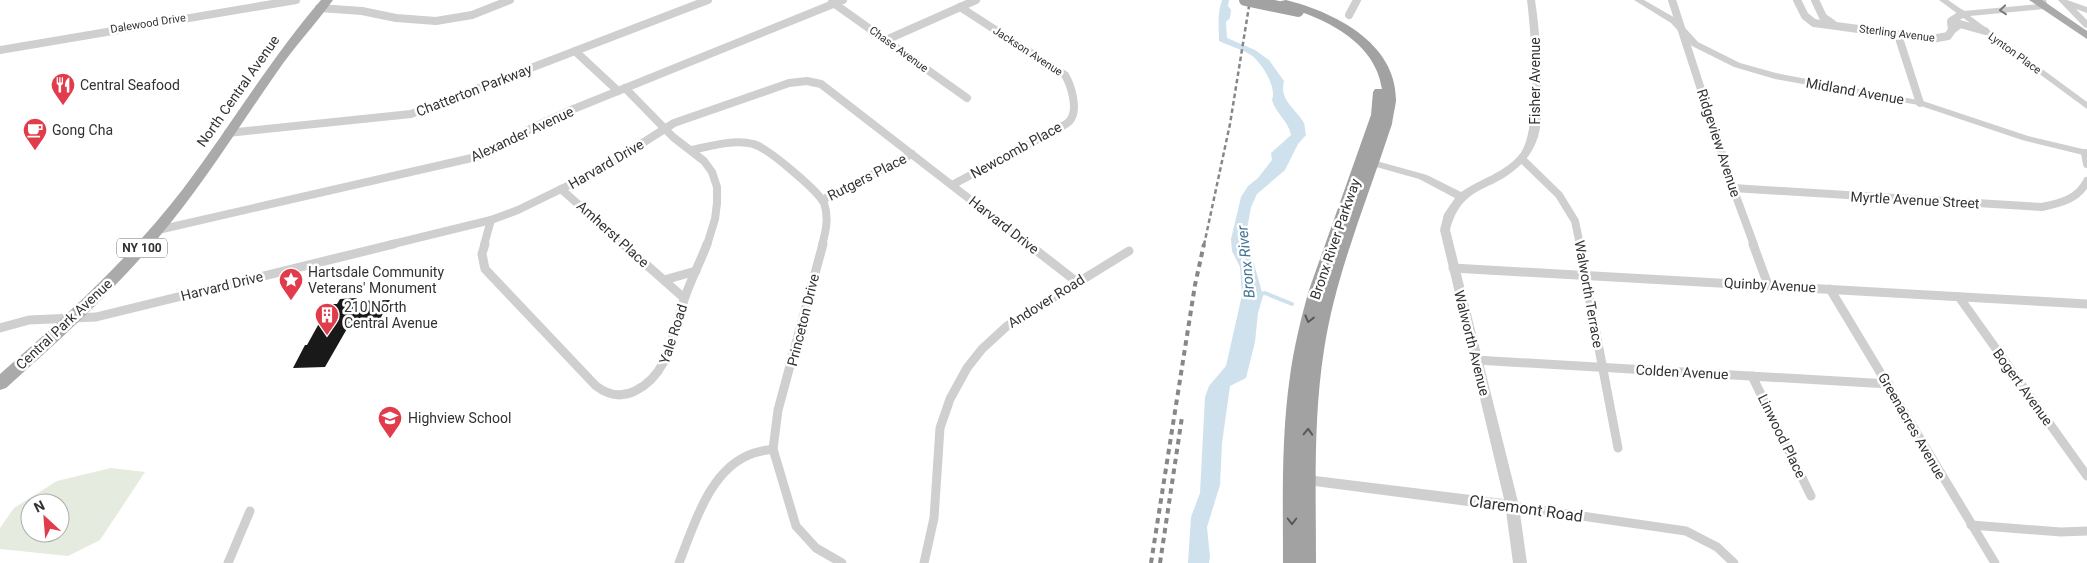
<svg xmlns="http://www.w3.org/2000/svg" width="2087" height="563" viewBox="0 0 2087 563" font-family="Roboto,sans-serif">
<rect width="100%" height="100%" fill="#fff"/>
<!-- green -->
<path fill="#e5ebde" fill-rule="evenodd" d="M111,468L145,472L100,540L68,556L0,549V528L14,508L57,481ZM30,503H60V533H30Z"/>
<!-- water -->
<path fill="#cee1ec" d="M1222,0H1229L1228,6L1231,10L1230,18L1226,22L1227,38L1255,50L1269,60L1284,81C1279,101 1296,108 1304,123C1305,126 1305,131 1306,135L1298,144L1285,170L1257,194L1251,207L1246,235L1263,296L1258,313L1255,342L1246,378L1230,386L1222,443L1220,485L1207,527L1210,557L1209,563H1188L1191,517L1200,493L1205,397L1209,386L1226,366L1242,295L1240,267L1232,251L1231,239L1241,197L1248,186L1258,178L1272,160L1271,153L1291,135C1288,120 1276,114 1272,100C1277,87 1262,63 1251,55C1242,49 1229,46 1219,41C1219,27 1217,14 1222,0Z"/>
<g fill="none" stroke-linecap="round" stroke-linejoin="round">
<!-- stream -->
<polyline stroke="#cee1ec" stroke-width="4" points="1260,294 1265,293 1292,304"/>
</g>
<!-- building -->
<polygon fill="#191919" points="357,298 356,301 390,300 376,327 348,327 325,367 293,368 305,345 307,345 322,318 317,318 326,304 337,304 340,299"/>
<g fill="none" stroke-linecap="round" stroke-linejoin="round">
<!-- minor-far1 -->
<g stroke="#cfcfcf" stroke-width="8">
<polyline points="1672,0 1733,188 1754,245"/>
<polyline points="1797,0 1805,16 1814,23 1932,39 1948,36 1952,30 1951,21 1962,14"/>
<polyline points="1815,0 1823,17 1833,24"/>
<polyline points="832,2 967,98"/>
<polyline points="319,8 362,11 396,18 436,21 472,15 510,0"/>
<polyline points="1349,15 1357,0"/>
<polyline points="1952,30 1960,24 1985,31"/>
<polyline points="1898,35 1920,103"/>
<polyline points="886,40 976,0"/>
<polyline points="0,50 296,0"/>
<polyline points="575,51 618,91"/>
<polyline points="625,88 673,137 704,161 712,172 717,187 717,203 715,219 707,245"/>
<polyline points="228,133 411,114 708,0"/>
<path d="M692,150C710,146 735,139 753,144C767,147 818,191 824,203C829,217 826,231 822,245"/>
<polyline points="2085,153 2087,164"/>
<polyline points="1522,159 1559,195 1575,221 1580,245"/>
<path d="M952,185L1061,127C1064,125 1069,123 1071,119C1078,108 1071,85 1065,75L960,7"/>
<path d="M1733,188L2042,207C2061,203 2078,199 2087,181"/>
<polyline points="561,189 624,245"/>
<polyline points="822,200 912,154"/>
<polyline points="158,230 476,157 496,149 532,128 571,110 843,0"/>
<polyline points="389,245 491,220 518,210 600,170 674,123 789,83 807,81 821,84 1029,245"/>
<polyline points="484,245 491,220"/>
</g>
<!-- minor -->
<g stroke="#cfcfcf" stroke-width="9">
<path d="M485,244L482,254L485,269L596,386C608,395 621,398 635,391C670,374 672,334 684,300C690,281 700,263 707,244"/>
<polyline points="623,244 684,298"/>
<polyline points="823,244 778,410 773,449 796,526 816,548 842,563"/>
<polyline points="1028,244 1077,282"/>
<polyline points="1579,244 1618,448"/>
<polyline points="1753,244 1768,285"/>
<polyline points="1453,268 2087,304"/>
<polyline points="664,280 696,271"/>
<polyline points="1830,289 1995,563"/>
<polyline points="1959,297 2087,476"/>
<polyline points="0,328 29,320 96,317 394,244"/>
<polyline points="1476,360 1889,384"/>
<polyline points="1752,376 1811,496"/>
<polyline points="1512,506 1686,531 1717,547 1734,563"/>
<polyline points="1971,525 2061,532 2087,531"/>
<polyline points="228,563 250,511"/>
<path d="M679,563C694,525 710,467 754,453C760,451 767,450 773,449"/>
<polyline points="924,563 934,518 940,428 950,399 967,368 982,349 1007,326 1129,251"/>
</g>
<!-- tertiary -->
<g fill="#cfcfcf" fill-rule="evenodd">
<path d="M1527,0H1535C1540,32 1541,63 1541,95C1541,110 1542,123 1538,137C1534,149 1527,160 1517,168C1489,193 1462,185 1450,230L1519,506L1527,563H1513L1506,511L1307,485L1302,484L1300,480L1302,476L1307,475L1504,499L1440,230L1444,214L1455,198L1419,179L1369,165L1368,163L1373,160L1427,175L1461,192C1480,179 1504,173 1519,155C1540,131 1531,32 1527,0Z"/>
<polygon points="1634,0 1644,0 1677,19 1698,42 1740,63 1776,73 1923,101 2028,136 2087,150 2087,156 2022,140 1918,105 1775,79 1734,67 1692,46 1671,23"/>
<polygon points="1939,0 1948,0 1964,11 2039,4 2038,0 2046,0 2048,6 2044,9 1970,16 2087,102 2087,109"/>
<polygon points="2058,0 2067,0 2087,7 2087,13 2076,9 2087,20 2087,28 2084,27"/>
</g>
<!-- primary -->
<g fill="#aaa" fill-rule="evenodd">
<path d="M321,0H333C315,25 294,47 277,72C242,122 210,174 172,221C123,283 64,336 6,388L0,390V374C65,317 130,258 183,189C230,127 270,59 321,0Z"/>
<polygon points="2029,0 2042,0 2087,31 2087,39"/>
</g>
<!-- trunk -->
<path fill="#a2a2a2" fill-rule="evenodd" d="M1286,0C1334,12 1397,43 1396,101C1395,108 1393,116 1392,124C1368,198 1336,272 1324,350C1313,420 1316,492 1316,563H1283C1283,501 1281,438 1290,376C1294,347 1301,318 1309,290L1371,115L1373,92L1375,89H1382C1375,40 1323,18 1281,5L1279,3L1281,1Z"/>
<!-- rail-far1 -->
<polyline stroke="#878787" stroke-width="2.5" stroke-dasharray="4.5 3" stroke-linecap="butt" points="1204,245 1230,124 1250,0"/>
<!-- rail -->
<g stroke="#878787" stroke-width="4" stroke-dasharray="5.5 4.5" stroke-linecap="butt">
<polyline points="1151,563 1195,285 1204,244"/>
<polyline points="1160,563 1182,417"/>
</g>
<!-- trunk-bridge -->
<polyline stroke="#a2a2a2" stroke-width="12" points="1245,0 1298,11"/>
</g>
<!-- one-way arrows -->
<defs><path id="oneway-chevron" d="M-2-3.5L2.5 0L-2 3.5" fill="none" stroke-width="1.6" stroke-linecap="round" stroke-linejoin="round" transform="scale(1.25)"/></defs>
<use stroke="#797979" href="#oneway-chevron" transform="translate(2003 10) rotate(175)"/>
<g stroke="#595959">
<use href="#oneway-chevron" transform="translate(1309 319) rotate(104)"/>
<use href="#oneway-chevron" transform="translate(1308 432) rotate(-88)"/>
<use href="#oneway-chevron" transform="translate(1292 521) rotate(90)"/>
</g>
<!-- icons -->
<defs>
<symbol id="restaurant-pin" viewBox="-11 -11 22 30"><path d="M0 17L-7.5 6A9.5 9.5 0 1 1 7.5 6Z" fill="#e13c4b" stroke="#fff"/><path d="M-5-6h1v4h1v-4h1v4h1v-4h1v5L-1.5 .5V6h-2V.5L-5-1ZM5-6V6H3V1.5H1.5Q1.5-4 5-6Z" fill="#fff"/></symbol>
<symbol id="cafe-pin" viewBox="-11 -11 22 30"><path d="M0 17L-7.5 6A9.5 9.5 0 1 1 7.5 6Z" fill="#e13c4b" stroke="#fff"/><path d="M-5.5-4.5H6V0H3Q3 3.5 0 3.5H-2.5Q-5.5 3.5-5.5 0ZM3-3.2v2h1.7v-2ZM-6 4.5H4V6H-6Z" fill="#fff"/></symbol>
<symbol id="sight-pin" viewBox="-11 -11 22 30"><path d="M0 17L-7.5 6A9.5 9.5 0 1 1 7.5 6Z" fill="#e13c4b" stroke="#fff"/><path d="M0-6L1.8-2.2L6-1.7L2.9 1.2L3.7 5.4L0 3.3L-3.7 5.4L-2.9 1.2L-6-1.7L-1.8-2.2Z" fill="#fff"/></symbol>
<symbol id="building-pin" viewBox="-11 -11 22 30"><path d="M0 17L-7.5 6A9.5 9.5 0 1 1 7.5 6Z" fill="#e13c4b" stroke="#fff"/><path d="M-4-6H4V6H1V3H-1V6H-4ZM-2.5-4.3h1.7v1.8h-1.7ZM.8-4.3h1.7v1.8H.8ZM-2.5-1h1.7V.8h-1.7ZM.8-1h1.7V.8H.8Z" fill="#fff"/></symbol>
<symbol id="school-pin" viewBox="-11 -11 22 30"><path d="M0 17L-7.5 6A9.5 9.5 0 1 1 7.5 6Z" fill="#e13c4b" stroke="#fff"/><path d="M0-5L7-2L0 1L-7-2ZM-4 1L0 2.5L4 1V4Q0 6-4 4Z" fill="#fff"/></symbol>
</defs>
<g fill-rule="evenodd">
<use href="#restaurant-pin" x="49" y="71" width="28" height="38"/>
<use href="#cafe-pin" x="21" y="116" width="28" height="38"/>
<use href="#sight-pin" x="277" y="266" width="28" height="38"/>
<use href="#building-pin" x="313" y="301" width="28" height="38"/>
<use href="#school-pin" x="376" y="404" width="28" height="38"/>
</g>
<g text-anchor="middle" stroke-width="5" stroke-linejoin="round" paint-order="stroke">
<!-- far-street labels -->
<g font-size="11" fill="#323232" stroke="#fff">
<text transform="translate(148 23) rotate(-9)" y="4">Dalewood Drive</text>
<text transform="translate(1897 33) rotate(7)" y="4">Sterling Avenue</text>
<text transform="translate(899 49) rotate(36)" y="4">Chase Avenue</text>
<text transform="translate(1028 51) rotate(33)" y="4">Jackson Avenue</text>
<text transform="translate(2015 53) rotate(36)" y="4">Lynton Place</text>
</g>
<!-- shield labels -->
<rect fill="#fff" stroke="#707070" stroke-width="1" x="117" y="238.5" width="50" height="19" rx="4"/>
<g font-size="12" font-weight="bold" fill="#323232">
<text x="142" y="252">NY 100</text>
</g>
<!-- street labels -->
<g font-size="14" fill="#323232" stroke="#fff">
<text transform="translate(1535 81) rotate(-90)" y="5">Fisher Avenue</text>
<text transform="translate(474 90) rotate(-21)" y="5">Chatterton Parkway</text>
<text transform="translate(238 91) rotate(-55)" y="5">North Central Avenue</text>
<text transform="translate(1855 91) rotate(10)" y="5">Midland Avenue</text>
<text transform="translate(522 134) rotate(-25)" y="5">Alexander Avenue</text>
<text transform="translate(1719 143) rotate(72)" y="5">Ridgeview Avenue</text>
<text transform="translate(1016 150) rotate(-29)" y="5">Newcomb Place</text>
<text transform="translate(606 164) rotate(-30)" y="5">Harvard Drive</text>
<text transform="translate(867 177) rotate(-27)" y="5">Rutgers Place</text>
<text transform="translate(1915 200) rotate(3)" y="5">Myrtle Avenue Street</text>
<text transform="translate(1004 225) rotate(38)" y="5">Harvard Drive</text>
<text transform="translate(613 234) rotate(42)" y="5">Amherst Place</text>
<text transform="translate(1335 239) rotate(-71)" y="5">Bronx River Parkway</text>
<text transform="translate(1770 285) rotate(3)" y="5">Quinby Avenue</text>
<text transform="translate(222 286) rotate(-14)" y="5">Harvard Drive</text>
<text transform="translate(1589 294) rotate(80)" y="5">Walworth Terrace</text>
<text transform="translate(1046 301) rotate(-32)" y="5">Andover Road</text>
<text transform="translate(803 320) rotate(-76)" y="5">Princeton Drive</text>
<text transform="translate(64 324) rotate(-43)" y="5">Central Park Avenue</text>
<text transform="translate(673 334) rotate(-72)" y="5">Yale Road</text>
<text transform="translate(1472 343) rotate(76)" y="5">Walworth Avenue</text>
<text transform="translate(1682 372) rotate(3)" y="5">Colden Avenue</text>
<text transform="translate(2023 387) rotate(54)" y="5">Bogert Avenue</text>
<text transform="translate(1912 426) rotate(60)" y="5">Greenacres Avenue</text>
<text transform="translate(1782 436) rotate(64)" y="5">Linwood Place</text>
</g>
<!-- poi labels -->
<g font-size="14" fill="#323232" stroke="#fff" text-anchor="start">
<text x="80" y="90">Central Seafood</text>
<text x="52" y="135">Gong Cha</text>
<text x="308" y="277">Hartsdale Community<tspan x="308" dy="16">Veterans' Monument</tspan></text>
<text x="344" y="312">210 North<tspan x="344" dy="16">Central Avenue</tspan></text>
<text x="408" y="423">Highview School</text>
</g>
<!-- water labels -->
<g font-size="15" font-style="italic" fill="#417593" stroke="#fff">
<text transform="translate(1246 262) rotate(-96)" y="5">Bronx River</text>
</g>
<!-- near-street labels -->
<g font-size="16" fill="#323232" stroke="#fff">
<text transform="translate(1526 508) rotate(8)" y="6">Claremont Road</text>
</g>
</g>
<!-- north arrow -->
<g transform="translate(45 518) rotate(334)"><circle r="24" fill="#ffffff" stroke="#adadad"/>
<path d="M0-4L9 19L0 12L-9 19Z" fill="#e13c4b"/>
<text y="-8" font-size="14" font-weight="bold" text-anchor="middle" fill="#323232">N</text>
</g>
</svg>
